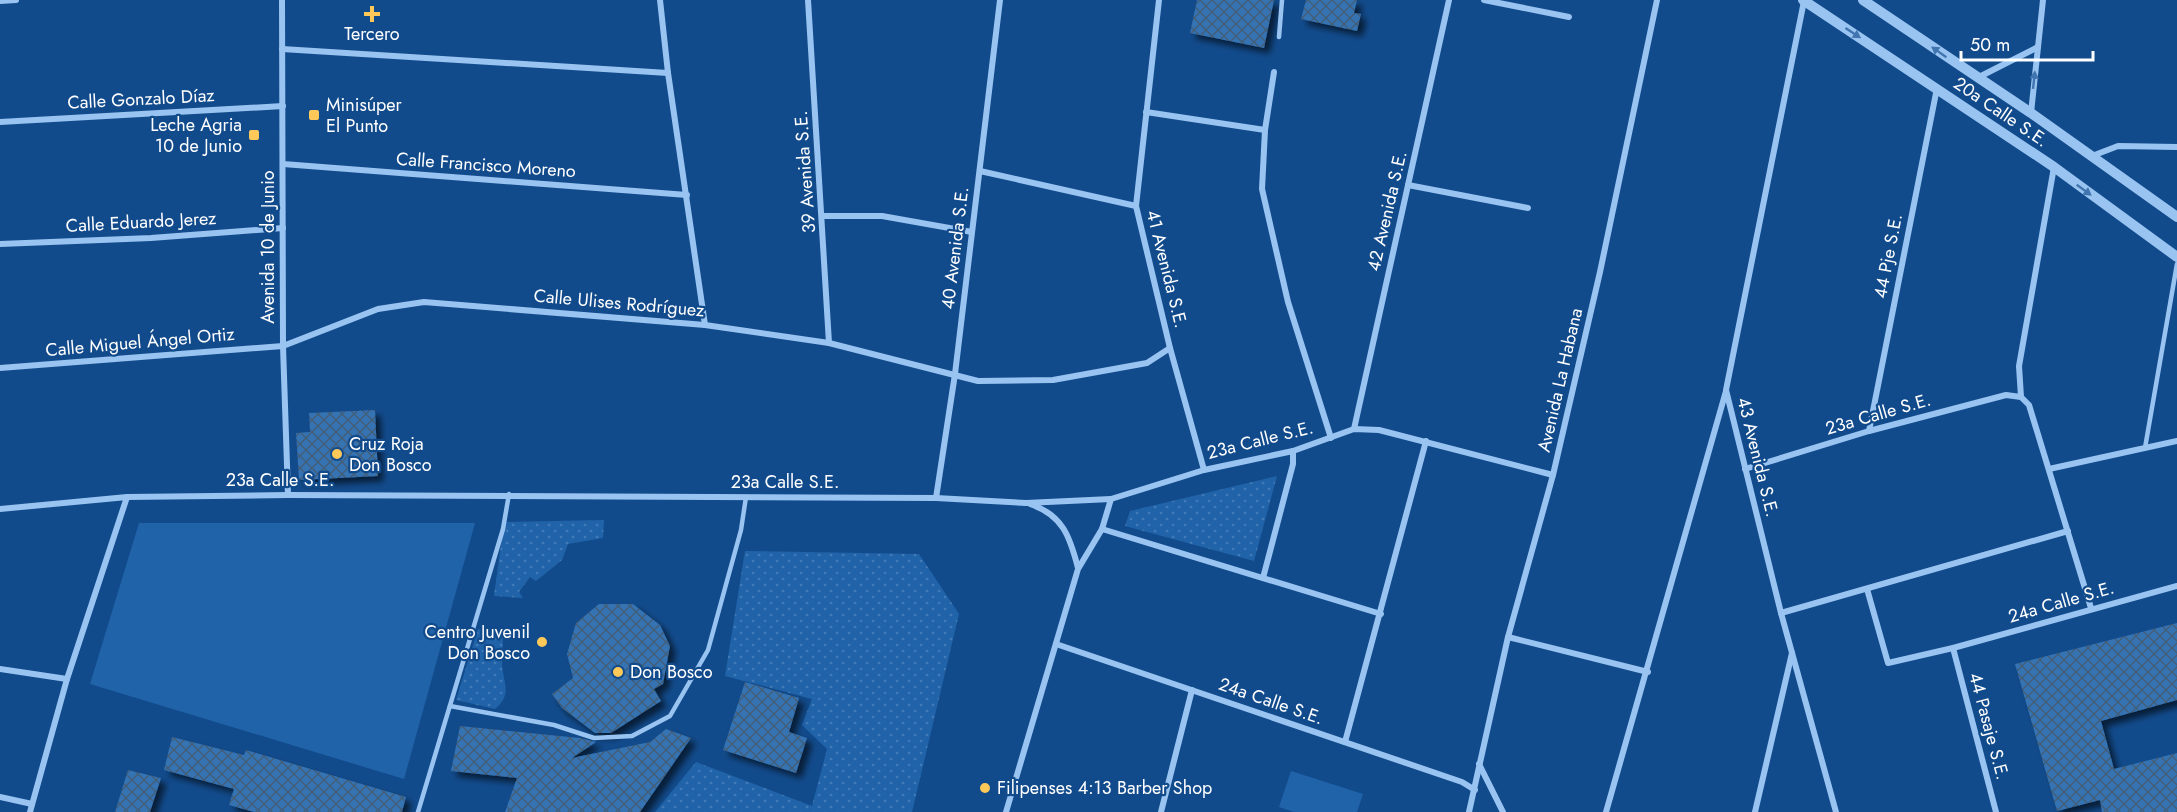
<svg xmlns="http://www.w3.org/2000/svg" width="2177" height="812" viewBox="0 0 2177 812" font-family="Jost,sans-serif">
<defs>
<pattern id="park-dots" width="8" height="8" patternUnits="userSpaceOnUse" patternTransform="scale(1.5)"><rect width="8" height="8" fill="#2063a9"/><path d="M2 2h.1M6 6h.1" fill="none" stroke="#417ab6" stroke-width="1.8" stroke-linecap="round"/></pattern>
<pattern id="building-cross-hatch" width="8" height="8" patternUnits="userSpaceOnUse" patternTransform="scale(1.5)"><rect width="8" height="8" fill="#3573b3"/><path d="M0 0l8 8M0 8l8-8" fill="none" stroke="#425e7a"/></pattern>
<filter id="shadow"><feDropShadow dx="5.5" dy="5.5" stdDeviation="3" flood-color="#0009"/></filter>
</defs>
<rect width="100%" height="100%" fill="#124b8c"/>
<!-- park -->
<g fill="url(#park-dots)">
<polygon points="1277,476 1254,561 1125,526 1130,511"/>
<polygon points="604,520 603,538 568,544 562,560 536,581 530,577 519,592 523,598 494,596 504,522"/>
<polygon points="745,551 919,554 959,614 912,812 655,812 696,762 812,806 827,749 802,725 812,699 725,676"/>
<path d="M478,629L503,634C503,644 502,654 502,664C503,683 513,694 495,709L456,700Z"/>
</g>
<!-- pitch -->
<g fill="#2063a9">
<polygon points="139,523 475,523 404,779 90,684"/>
<polygon points="1291,771 1363,794 1357,812 1294,812 1279,807"/>
</g>
<!-- building -->
<g fill="url(#building-cross-hatch)" filter="url(#shadow)">
<polygon points="1197,0 1274,0 1264,48 1190,33"/>
<polygon points="1306,0 1357,0 1354,13 1361,14 1357,31 1301,19"/>
<polygon points="375,410 378,476 299,480 296,433 310,432 309,413"/>
<polygon points="599,604 633,604 660,625 670,646 663,684 654,689 661,701 611,733 595,733 562,708 552,694 573,678 567,654 576,623"/>
<polygon points="2177,623 2177,700 2101,721 2114,769 2177,753 2177,812 2102,812 2100,800 2057,811 2015,664"/>
<polygon points="745,682 799,698 789,732 807,738 796,773 723,750"/>
<polygon points="460,726 580,738 596,742 572,758 650,742 666,729 691,738 640,812 505,812 517,778 451,771"/>
<polygon points="172,737 244,755 246,750 406,797 402,812 254,812 229,805 234,789 164,770"/>
<polygon points="128,770 161,778 150,812 115,812"/>
</g>
<g fill="none" stroke-linecap="round" stroke-linejoin="round">
<!-- service -->
<g stroke="#99c4f1" stroke-width="4.5">
<polyline points="1279,37 1282,0"/>
<polyline points="2145,448 2177,264"/>
<polyline points="450,706 554,725 594,738 632,736 670,716 708,650 741,530 746,497"/>
<polyline points="418,812 503,529 509,494"/>
</g>
<!-- minor -->
<g stroke="#99c4f1" stroke-width="6">
<polyline points="282,0 283,346 288,495"/>
<polyline points="660,0 668,73 705,325"/>
<polyline points="808,0 829,343"/>
<polyline points="1159,0 1136,206 1170,348 1204,470"/>
<polyline points="1484,0 1569,17"/>
<polyline points="0,1 16,0"/>
<polyline points="1804,1 1726,390 1781,613 1836,812"/>
<polyline points="282,49 668,73"/>
<polyline points="1274,72 1265,130 1262,189 1288,302 1331,438"/>
<polyline points="1977,78 2038,47"/>
<polyline points="1146,112 1265,130"/>
<polyline points="2031,113 2043,0"/>
<polyline points="0,122 283,106"/>
<polyline points="2092,156 2118,146 2177,147"/>
<polyline points="283,164 687,195"/>
<polyline points="2054,167 2019,366 2021,397 2029,405 2091,608"/>
<polyline points="980,171 1136,206"/>
<polyline points="1408,185 1528,208"/>
<polyline points="823,216 882,216 972,232"/>
<polyline points="0,244 151,238 283,228"/>
<polyline points="0,368 283,346 378,309 424,302 705,325 829,343 978,381 1053,380 1147,363 1170,348"/>
<polyline points="1354,429 1449,0"/>
<polyline points="1869,431 1937,88"/>
<polyline points="1745,469 1869,431 2006,395 2021,397"/>
<polyline points="2049,469 2177,441"/>
<polyline points="936,498 955,374 1000,0"/>
<path d="M1030,504C1063,515 1070,537 1078,568"/>
<polyline points="0,509 127,497 288,495 936,498 1026,503 1111,499 1204,470 1293,451 1354,429 1379,430 1553,475"/>
<polyline points="1102,529 1381,614"/>
<polyline points="1263,578 1293,464 1293,451"/>
<polyline points="1867,589 1888,663 1953,648 2177,586"/>
<polyline points="1781,613 2068,531"/>
<polyline points="1508,637 1648,672"/>
<polyline points="1056,644 1462,782 1475,790"/>
<polyline points="1953,648 1996,812"/>
<polyline points="0,669 67,679"/>
<polyline points="1345,742 1426,441"/>
<polyline points="1479,764 1503,812"/>
<polyline points="0,797 32,804"/>
<polyline points="30,812 67,679 127,497"/>
<polyline points="1006,812 1078,569 1102,529 1111,499"/>
<polyline points="1161,812 1192,690"/>
<polyline points="1469,812 1508,637 1553,475 1600,272 1657,0"/>
<polyline points="1606,812 1726,391"/>
<polyline points="1755,812 1792,653"/>
</g>
<!-- tertiary -->
<g stroke="#99c4f1" stroke-width="10">
<polyline points="1803,0 2054,167 2177,257"/>
<polyline points="1863,0 2031,113 2177,217"/>
</g>
</g>
<!-- one-way arrows -->
<defs><path id="oneway-solid" d="M-6-.8H1V-3.2L6.5 0L1 3.2V.8H-6Z" transform="scale(1.5)"/></defs>
<g fill="#4175af">
<use href="#oneway-solid" transform="translate(1853 33) rotate(33)"/>
<use href="#oneway-solid" transform="translate(1939 52) rotate(-145)"/>
<use href="#oneway-solid" transform="translate(2034 80) rotate(-84)"/>
<use href="#oneway-solid" transform="translate(2084 190) rotate(36)"/>
</g>
<!-- markers -->
<g fill="#ffc959" stroke="#124b8c" stroke-width="2">
<path d="M369 5h6v6h6v6h-6v6h-6v-6h-6v-6h6z"/>
<rect x="308" y="109" width="12" height="12" rx="3"/>
<rect x="248" y="129" width="12" height="12" rx="3"/>
<circle cx="337" cy="454" r="6"/>
<circle cx="542" cy="642" r="6"/>
<circle cx="618" cy="672" r="6"/>
<circle cx="985" cy="788" r="6"/>
</g>
<g text-anchor="middle" stroke-width="4.5" stroke-linejoin="round" paint-order="stroke">
<!-- poi labels -->
<g font-size="18" fill="#fff" stroke="#124b8c" text-anchor="start">
<text x="372" y="40" text-anchor="middle">Tercero</text>
<text x="326" y="111">Minisúper<tspan x="326" dy="21">El Punto</tspan></text>
<text x="242" y="131" text-anchor="end">Leche Agria<tspan x="242" dy="21">10 de Junio</tspan></text>
<text x="349" y="450">Cruz Roja<tspan x="349" dy="21">Don Bosco</tspan></text>
<text x="530" y="638" text-anchor="end">Centro Juvenil<tspan x="530" dy="21">Don Bosco</tspan></text>
<text x="630" y="678">Don Bosco</text>
<text x="997" y="794">Filipenses 4:13 Barber Shop</text>
</g>
<!-- street labels -->
<g font-size="18" fill="#fff" stroke="#124b8c">
<text transform="translate(141 99) rotate(-3)" y="6">Calle Gonzalo Díaz</text>
<text transform="translate(2001 112) rotate(34)" y="6">20a Calle S.E.</text>
<text transform="translate(486 165) rotate(4)" y="6">Calle Francisco Moreno</text>
<text transform="translate(805 172) rotate(-94)" y="6">39 Avenida S.E.</text>
<text transform="translate(1387 211) rotate(-77)" y="6">42 Avenida S.E.</text>
<text transform="translate(141 222) rotate(-3)" y="6">Calle Eduardo Jerez</text>
<text transform="translate(268 247) rotate(-90)" y="6">Avenida 10 de Junio</text>
<text transform="translate(955 248) rotate(-83)" y="6">40 Avenida S.E.</text>
<text transform="translate(1888 256) rotate(-79)" y="6">44 Pje S.E.</text>
<text transform="translate(1167 269) rotate(76)" y="6">41 Avenida S.E.</text>
<text transform="translate(619 303) rotate(5)" y="6">Calle Ulises Rodríguez</text>
<text transform="translate(140 342) rotate(-5)" y="6">Calle Miguel Ángel Ortiz</text>
<text transform="translate(1560 380) rotate(-77)" y="6">Avenida La Habana</text>
<text transform="translate(1878 414) rotate(-16)" y="6">23a Calle S.E.</text>
<text transform="translate(1260 440) rotate(-14)" y="6">23a Calle S.E.</text>
<text transform="translate(1758 457) rotate(76)" y="6">43 Avenida S.E.</text>
<text x="280" y="486">23a Calle S.E.</text>
<text x="785" y="488">23a Calle S.E.</text>
<text transform="translate(2061 602) rotate(-16)" y="6">24a Calle S.E.</text>
<text transform="translate(1271 701) rotate(19)" y="6">24a Calle S.E.</text>
<text transform="translate(1989 726) rotate(75)" y="6">44 Pasaje S.E.</text>
</g>
</g>
<!-- scale -->
<path d="M1961 51v9h132v-9" fill="none" stroke="#ffffff" stroke-width="3"/>
<text x="1970" y="51" font-size="18" fill="#ffffff" stroke="#124b8c" stroke-width="4.5" paint-order="stroke">50 m</text>
</svg>
